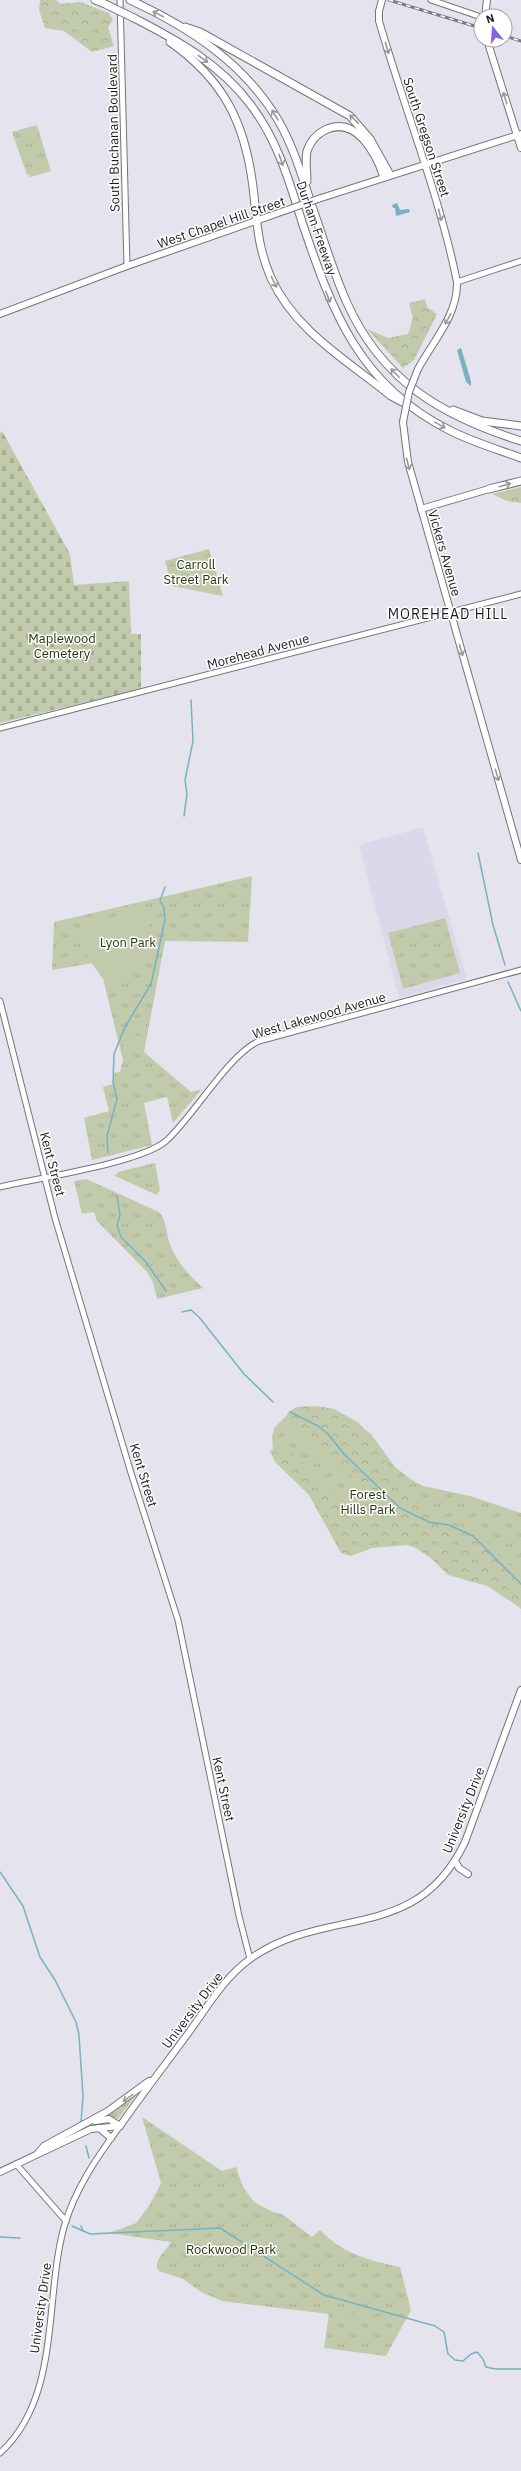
<svg xmlns="http://www.w3.org/2000/svg" width="521" height="2471" viewBox="0 0 521 2471" font-family="'IBM Plex Sans',sans-serif">
<defs>
<pattern id="grass-tufts" width="24" height="20" patternUnits="userSpaceOnUse"><rect width="24" height="20" fill="#c1cbab"/><path d="M3 7l-1-3M5 7V3M7 7l1-3M15 17l-1-3M17 17v-4M19 17l1-3" fill="none" stroke="#a5ae93"/></pattern>
<pattern id="forest-crowns" width="20" height="18" patternUnits="userSpaceOnUse"><rect width="20" height="18" fill="#c1cbab"/><path d="M2 6a3 3 0 1 1 6 0M12 15a3 3 0 1 1 6 0" fill="none" stroke="#a5ae93"/></pattern>
<pattern id="cemetery-stones" width="16" height="16" patternUnits="userSpaceOnUse"><rect width="16" height="16" fill="#c1cbab"/><path d="M2 7V4a2 2 0 0 1 4 0v3zM10 15v-3a2 2 0 0 1 4 0v3z" fill="#a5ae93"/></pattern>
</defs>
<rect width="100%" height="100%" fill="#e5e3ed"/>
<!-- built -->
<polygon fill="#dcd8e9" points="423,827 467,979 399,998 359,845"/>
<!-- grass -->
<g fill="url(#grass-tufts)">
<polygon points="37,125 51,171 30,177 29,174 27,175 12,132"/>
<polygon points="209,549 223,596 172,586 165,561"/>
<polygon points="252,876 248,942 165,941 144,1052 191,1092 202,1089 173,1123 167,1097 144,1103 152,1145 92,1160 84,1118 109,1111 103,1087 113,1084 113,1073 120,1072 123,1060 99,962 52,970 54,922"/>
<polygon points="445,918 460,973 403,989 388,933"/>
<polygon points="155,1163 160,1190 157,1195 115,1176 118,1172"/>
<path d="M86,1179L159,1212C167,1220 166,1234 170,1245C177,1262 189,1275 203,1288L157,1299L153,1283L147,1272L97,1221L94,1212L82,1214L74,1181Z"/>
<polygon points="288,1414 354,1421 371,1434 395,1467 412,1480 423,1486 470,1496 521,1513 521,1609 505,1595 428,1555 417,1546 401,1544 311,1492 273,1450 272,1437 274,1428"/>
<polygon points="136,2095 118,2119 104,2116"/>
<path d="M142,2117L222,2171L236,2167L243,2187L254,2202L273,2212L282,2214L312,2237L320,2230C343,2254 368,2260 400,2267L411,2310L386,2356L324,2348L329,2314L222,2301L201,2292L183,2279L159,2271C151,2262 167,2250 171,2242L109,2233L136,2223L149,2206L161,2183Z"/>
</g>
<!-- forest -->
<g fill="url(#forest-crowns)">
<polygon points="40,0 56,0 61,4 80,2 109,13 113,20 108,27 114,46 92,52 64,31 45,28 39,10"/>
<polygon points="425,299 427,307 437,314 414,360 403,368 367,329 388,338 408,334 413,318 409,303"/>
<polygon points="521,487 521,503 507,501 492,494"/>
<path d="M316,1406L334,1409L359,1423L376,1445L405,1494L423,1508L479,1534L506,1563L521,1571V1608L487,1586L448,1575L432,1559L416,1548L407,1545L372,1548L351,1556L341,1553L309,1495L275,1462L270,1451L277,1445C296,1450 313,1474 324,1490H334L358,1518L367,1517L381,1511C379,1485 302,1446 286,1421L288,1412L297,1407Z"/>
</g>
<!-- cemetery -->
<polygon fill="url(#cemetery-stones)" points="2,431 70,554 74,585 129,581 131,634 141,634 141,689 0,723 0,433"/>
<!-- pitch -->
<g fill="#c1cbab">
<path d="M148,908C154,939 138,975 109,987C99,972 73,944 82,926Z"/>
<polygon points="126,1034 144,1037 141,1055 123,1052"/>
<polygon points="357,2314 359,2332 350,2333 348,2315"/>
</g>
<!-- water -->
<g fill="#76b3c2">
<polygon points="397,203 400,210 409,209 410,212 396,216 395,208 393,208 392,205"/>
<polygon points="461,348 471,381 471,386 466,382 457,350"/>
</g>
<g fill="none" stroke-linecap="round" stroke-linejoin="round">
<!-- stream -->
<g stroke="#76b3c2" stroke-width="1.5">
<polyline points="184,816 187,794 185,780 193,741 191,700"/>
<polyline points="478,853 493,925 505,965"/>
<polyline points="508,982 521,1011"/>
<polyline points="108,1153 107,1136 117,1099 113,1082 114,1054 125,1027 151,984 165,920 164,907 160,901 165,887"/>
<polyline points="117,1196 120,1215 117,1225 121,1237 145,1261 166,1291"/>
<polyline points="182,1312 191,1310 199,1317 244,1374 273,1402"/>
<polyline points="290,1412 318,1426 328,1434 344,1454 400,1508 429,1522 449,1525 473,1536 521,1584"/>
<polyline points="0,1872 23,1906 40,1957 55,1980 76,2022 79,2035 83,2096 81,2123"/>
<polyline points="86,2146 89,2158"/>
<polyline points="72,2226 90,2234 220,2228 324,2295 435,2326 444,2332 448,2354 455,2360 463,2361 471,2354 477,2352 483,2359 486,2367 495,2369 521,2369"/>
<polyline points="81,2226 83,2231"/>
<polyline points="0,2237 20,2238"/>
</g>
<defs>
<g id="minor">
<polyline points="120,0 127,266"/>
<polyline points="431,0 481,17"/>
<polyline points="457,282 521,261"/>
<polyline points="0,728 521,594"/>
<polyline points="0,1001 55,1218 131,1473 178,1620 239,1916 250,1959"/>
<path d="M0,1187C38,1178 140,1163 166,1141C193,1117 229,1054 259,1041L521,970"/>
<polyline points="16,2164 66,2221"/>
<path d="M0,2453C61,2398 44,2300 64,2227C75,2189 97,2157 120,2126"/>
</g>
<g id="major">
<path d="M382,0L379,11V21C404,108 439,193 457,282C458,315 433,341 418,369"/>
<polyline points="485,16 487,0"/>
<polyline points="487,40 521,148"/>
<polyline points="318,199 521,134"/>
<polyline points="0,314 127,266 284,211"/>
<polyline points="403,422 408,462 521,860"/>
<polyline points="421,509 489,489"/>
<polyline points="455,1861 459,1868 468,1874"/>
<polyline points="95,2121 109,2119 120,2126"/>
<path d="M120,2126C143,2093 168,2061 192,2028C209,2004 225,1977 250,1959C327,1904 416,1945 465,1842L521,1690"/>
<polyline points="99,2128 111,2138"/>
<polyline points="38,2153 44,2146 108,2111 149,2081"/>
<polyline points="0,2172 91,2129 120,2126"/>
</g>
<g id="highway">
<polyline points="95,0 103,3"/>
<path d="M130,0C189,27 244,63 278,120C295,149 304,183 315,215C325,244 334,274 347,303C382,381 442,416 521,441"/>
<path d="M134,18C177,40 220,64 250,104C277,139 289,180 302,222C332,311 359,385 449,430C472,442 497,449 521,458"/>
<polyline points="185,27 200,32 350,116 370,139 390,175"/>
<path d="M170,42C224,80 245,123 253,187C257,220 257,246 271,278C295,331 348,361 391,396L406,404"/>
<path d="M307,181C307,171 305,161 307,151C310,142 317,134 325,130C356,115 376,153 384,177"/>
<polyline points="453,410 482,421 521,426"/>
<polyline points="489,489 521,481"/>
</g>
</defs>
<!-- minor casing -->
<use href="#minor" stroke="#75737c" stroke-width="7"/>
<!-- major casing -->
<use href="#major" stroke="#75737c" stroke-width="8"/>
<!-- highway casing -->
<use href="#highway" stroke="#75737c" stroke-width="9"/>
<!-- minor -->
<use href="#minor" stroke="#fff" stroke-width="5"/>
<!-- major -->
<use href="#major" stroke="#fff" stroke-width="6"/>
<!-- highway -->
<use href="#highway" stroke="#fff" stroke-width="7"/>
<defs>
<g id="rail">
<polyline points="389,0 481,28"/>
<polyline points="505,36 521,41"/>
</g>
</defs>
<!-- rail casing -->
<use href="#rail" stroke="#7a797f" stroke-width="3"/>
<!-- rail -->
<use href="#rail" stroke="#fff" stroke-width="1.5" stroke-dasharray="4.5" stroke-linecap="butt"/>
<defs>
<g id="major-bridge">
<polyline points="284,211 318,199"/>
<polyline points="403,422 409,392 418,369"/>
</g>
<polyline id="highway-bridge" points="103,3 134,18"/>
</defs>
<!-- major-bridge casing -->
<use href="#major-bridge" stroke="#75737c" stroke-width="8" stroke-linecap="butt"/>
<!-- highway-bridge casing -->
<use href="#highway-bridge" stroke="#75737c" stroke-width="9" stroke-linecap="butt"/>
<!-- major-bridge -->
<use href="#major-bridge" stroke="#fff" stroke-width="6"/>
<!-- highway-bridge -->
<use href="#highway-bridge" stroke="#fff" stroke-width="7"/>
</g>
<!-- one-way arrows -->
<defs><path id="oneway-shaft" d="M-6 0H5M1.5-3L5.5 0L1.5 3" fill="none" stroke-width="1.6" stroke-linecap="round" stroke-linejoin="round"/></defs>
<g stroke="#98989a">
<use href="#oneway-shaft" transform="translate(158 14) rotate(-152)"/>
<use href="#oneway-shaft" transform="translate(387 48) rotate(74)"/>
<use href="#oneway-shaft" transform="translate(203 59) rotate(36)"/>
<use href="#oneway-shaft" transform="translate(505 98) rotate(-107)"/>
<use href="#oneway-shaft" transform="translate(275 115) rotate(-122)"/>
<use href="#oneway-shaft" transform="translate(354 119) rotate(-136)"/>
<use href="#oneway-shaft" transform="translate(281 160) rotate(70)"/>
<use href="#oneway-shaft" transform="translate(440 215) rotate(76)"/>
<use href="#oneway-shaft" transform="translate(274 282) rotate(64)"/>
<use href="#oneway-shaft" transform="translate(328 297) rotate(68)"/>
<use href="#oneway-shaft" transform="translate(448 319) rotate(118)"/>
<use href="#oneway-shaft" transform="translate(395 373) rotate(-135)"/>
<use href="#oneway-shaft" transform="translate(440 425) rotate(29)"/>
<use href="#oneway-shaft" transform="translate(408 464) rotate(75)"/>
<use href="#oneway-shaft" transform="translate(505 485) rotate(-16)"/>
<use href="#oneway-shaft" transform="translate(461 650) rotate(74)"/>
<use href="#oneway-shaft" transform="translate(497 775) rotate(74)"/>
<use href="#oneway-shaft" transform="translate(128 2098) rotate(144)"/>
</g>
<g text-anchor="middle" stroke-width="3" stroke-linejoin="round" paint-order="stroke">
<!-- street labels -->
<g font-size="13" fill="#1b1b1e" stroke="#fff">
<text transform="translate(113 133) rotate(-91)" y="5">South Buchanan Boulevard</text>
<text transform="translate(427 137) rotate(72)" y="5">South Gregson Street</text>
<text transform="translate(221 222) rotate(-19)" y="5">West Chapel Hill Street</text>
<text transform="translate(317 228) rotate(71)" y="5">Durham Freeway</text>
<text transform="translate(445 553) rotate(74)" y="5">Vickers Avenue</text>
<text transform="translate(258 651) rotate(-15)" y="5">Morehead Avenue</text>
<text transform="translate(319 1015) rotate(-16)" y="5">West Lakewood Avenue</text>
<text transform="translate(53 1164) rotate(75)" y="5">Kent Street</text>
<text transform="translate(144 1475) rotate(73)" y="5">Kent Street</text>
<text transform="translate(224 1789) rotate(78)" y="5">Kent Street</text>
<text transform="translate(463 1810) rotate(-68)" y="5">University Drive</text>
<text transform="translate(192 2010) rotate(-53)" y="5">University Drive</text>
<text transform="translate(40 2308) rotate(-82)" y="5">University Drive</text>
</g>
<!-- park labels -->
<g font-size="13" fill="#2a330e" stroke="#fff">
<text x="196" y="569">Carroll<tspan x="196" dy="15">Street Park</tspan></text>
<text x="62" y="643">Maplewood<tspan x="62" dy="15">Cemetery</tspan></text>
<text x="128" y="947">Lyon Park</text>
<text x="368" y="1499">Forest<tspan x="368" dy="15">Hills Park</tspan></text>
<text x="231" y="2254">Rockwood Park</text>
</g>
<!-- neighbourhood labels -->
<g font-size="14" letter-spacing="1" fill="#1b1b1e" stroke="#fff">
<text x="448" y="619">MOREHEAD HILL</text>
</g>
</g>
<!-- north arrow -->
<g transform="translate(493 28) rotate(343)"><circle r="19" fill="#ffffff" stroke="#a4a4a5"/>
<path d="M0-3L7 15L0 10L-7 15Z" fill="#8765e0"/>
<text y="-6" font-size="11" font-weight="bold" text-anchor="middle" fill="#1b1b1e">N</text>
</g>
</svg>
